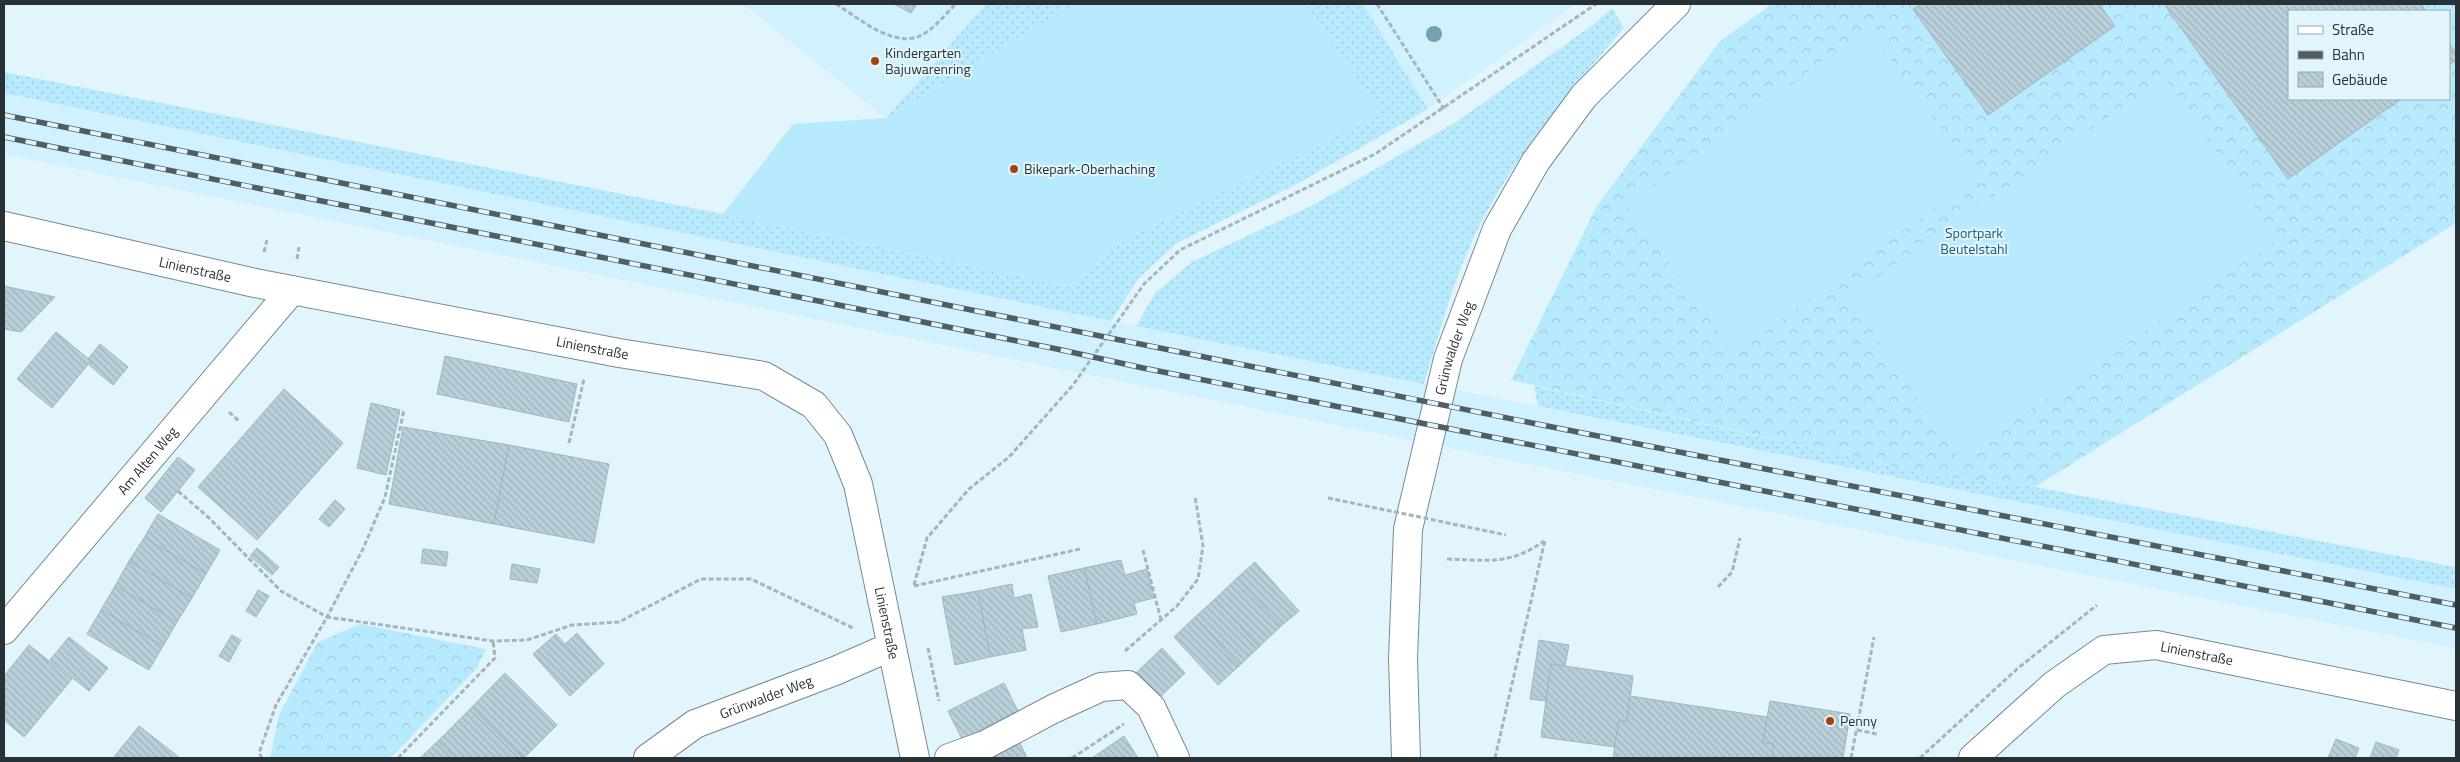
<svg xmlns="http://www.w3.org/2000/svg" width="2460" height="762" viewBox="0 0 2460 762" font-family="'Titillium Web',sans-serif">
<defs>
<pattern id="grass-dots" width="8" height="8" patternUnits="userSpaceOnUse" patternTransform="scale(1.25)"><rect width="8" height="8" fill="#b8eafe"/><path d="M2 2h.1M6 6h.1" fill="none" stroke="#9ec9da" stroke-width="1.8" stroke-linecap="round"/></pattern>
<pattern id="forest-crowns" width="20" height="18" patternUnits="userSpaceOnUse" patternTransform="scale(1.25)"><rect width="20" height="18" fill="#b8eafe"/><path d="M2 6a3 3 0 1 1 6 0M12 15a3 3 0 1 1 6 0" fill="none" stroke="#9ec9da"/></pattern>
<pattern id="building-back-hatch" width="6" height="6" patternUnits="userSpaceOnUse" patternTransform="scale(1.25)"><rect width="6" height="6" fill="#b9d0da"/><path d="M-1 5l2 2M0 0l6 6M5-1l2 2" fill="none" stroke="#9fb3bc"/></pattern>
</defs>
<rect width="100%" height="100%" fill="#e2f5fd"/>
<!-- built -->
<g fill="#d1f1fe">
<polygon points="743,4 986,4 885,118"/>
<polygon points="1363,4 1576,4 1428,109"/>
<polygon points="4,93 1111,321 2456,589 2456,648 1523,463 4,154"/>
</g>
<!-- grass -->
<g fill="url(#grass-dots)">
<polygon points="986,4 1074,4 886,118"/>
<polygon points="1305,4 1363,4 1428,109 1297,184 1177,243 1139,278 1111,321 4,93 4,72 723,214 1069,287 1124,240 1381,114"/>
<path d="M1612,8L1624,28C1574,86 1523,146 1486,213C1457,266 1441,327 1424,384L1136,326L1155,293L1192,262L1315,204L1456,122L1593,25Z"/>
<polygon points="1534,386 1937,476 2035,487 2456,567 2456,589 1538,406"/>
</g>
<!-- forest -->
<g fill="url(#forest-crowns)" fill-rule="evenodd">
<path d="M1772,4H2456V223L2035,487L1937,476L1511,380L1597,206L1720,41ZM2289,11H2449V99H2289Z"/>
<polygon points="360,624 486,649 477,668 394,755 388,758 270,758 279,715 318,642"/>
</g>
<!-- garden -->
<g fill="#b8eafe">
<polygon points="1074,4 1305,4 1382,114 1124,240 1069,287 723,214 793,124 886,118"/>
<polygon points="1868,28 1976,177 1735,354 1627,205"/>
<polygon points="2165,78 2277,239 1960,459 1849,297"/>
</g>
<!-- building -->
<g fill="url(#building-back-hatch)" stroke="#a0b6c0">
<polygon points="894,4 917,4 911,13"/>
<polygon points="1921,4 2099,4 2115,26 1988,115 1913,9"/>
<polygon points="2164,4 2421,4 2426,11 2289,11 2289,99 2401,99 2288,179"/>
<polygon points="2449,43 2456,54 2456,60 2449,65"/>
<polygon points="4,286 55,297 21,332 4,329"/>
<polygon points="56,332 91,361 52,408 17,379"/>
<polygon points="100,344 128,367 113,385 89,365 91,361 88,359"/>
<polygon points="445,356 577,384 569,422 437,394"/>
<polygon points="284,389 343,443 257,540 198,487"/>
<polygon points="371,403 400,410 386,475 357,468"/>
<polygon points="403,427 509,445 494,524 389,504"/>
<polygon points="509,445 609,464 594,543 494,524"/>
<polygon points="178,457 195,470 161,512 145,498"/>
<polygon points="335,500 345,509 329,527 319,519"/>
<polygon points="158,514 220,550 206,574 144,538"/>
<polygon points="144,538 206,574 192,598 129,561"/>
<polygon points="257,548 279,567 272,575 250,556"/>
<polygon points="423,549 448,552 446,566 421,563"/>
<polygon points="1121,560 1125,575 1147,569 1154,598 1134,603 1137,614 1097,624 1084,568"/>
<polygon points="129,561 192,598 177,622 115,586"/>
<polygon points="1255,562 1299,611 1281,626 1237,578"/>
<polygon points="512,564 540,569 537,583 510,579"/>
<polygon points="1084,568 1097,624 1061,632 1048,576"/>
<polygon points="1237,578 1281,626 1259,647 1215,599"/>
<polygon points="1012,584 1014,598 1031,594 1038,627 1022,629 1026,650 990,657 978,591"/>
<polygon points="115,586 177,622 163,646 101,610"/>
<polygon points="258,590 269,596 256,617 246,611"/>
<polygon points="978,591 990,657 955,665 942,597"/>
<polygon points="1215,599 1259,647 1239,666 1195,617"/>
<polygon points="101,610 163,646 149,670 87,634"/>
<polygon points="1195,617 1239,666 1218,685 1174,637"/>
<polygon points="577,633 604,664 592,675 565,644"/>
<polygon points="556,634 592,675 570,696 533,654"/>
<polygon points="232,635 241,640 229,662 219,656"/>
<polygon points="69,637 108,668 89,691 50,660"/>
<polygon points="1539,640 1569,645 1565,666 1551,664 1546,701 1530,699"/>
<polygon points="29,645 72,679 24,737 4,720 4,676"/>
<polygon points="1162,648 1185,673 1156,701 1133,676"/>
<polygon points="1551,664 1633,676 1627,721 1619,720 1615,747 1541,737"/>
<polygon points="505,673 557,725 524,758 472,707"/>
<polygon points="1004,683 1018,711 962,739 948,711"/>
<polygon points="1630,696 1767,717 1763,742 1774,744 1772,758 1613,758 1619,720 1627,721"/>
<polygon points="1770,701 1850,714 1843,758 1772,758 1774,744 1763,742"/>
<polygon points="472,707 523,758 456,758 438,741"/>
<polygon points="139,726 180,758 113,758"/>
<polygon points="1124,736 1138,758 1092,758"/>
<polygon points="2336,739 2359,748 2355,758 2328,758"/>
<polygon points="438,741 456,758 420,758"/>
<polygon points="2376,742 2399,750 2396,758 2370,758"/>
<polygon points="1020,743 1027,758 989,758"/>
</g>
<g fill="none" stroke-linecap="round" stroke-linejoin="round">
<defs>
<g id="minor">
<path id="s1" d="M4,226L255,283L619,353L764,376L814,405L838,435L858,484L915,758"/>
<path id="s2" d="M4,630L292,290"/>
<path id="s3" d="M648,758L695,724L835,671L890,647"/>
<polyline points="949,758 985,745 1053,709 1101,687 1128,685 1151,707 1175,758"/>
<path id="s4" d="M1406,758L1403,659L1408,529L1448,359L1497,229L1536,161L1584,96L1676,4"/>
<path id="s5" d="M1973,758L2054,685L2104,650L2156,645L2456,706"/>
</g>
</defs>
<!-- minor casing -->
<use href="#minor" stroke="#758b94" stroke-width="30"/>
<!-- path -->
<g stroke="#a5b5bc" stroke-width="3" stroke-dasharray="5 2.5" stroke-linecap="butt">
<path d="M836,4C857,17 887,43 913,38C930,35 944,15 956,4"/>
<polyline points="1377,4 1444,109"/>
<polyline points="264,252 267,240"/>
<polyline points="297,259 299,247"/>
<polyline points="229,412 240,422"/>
<polyline points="569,443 584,379"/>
<polyline points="178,491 209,518 281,591 327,617 363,549 385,497 404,410"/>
<polyline points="1143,550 1161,620"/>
<path d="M1447,559C1487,560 1509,566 1544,541"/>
<polyline points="914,585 927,538 969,489 1009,457 1073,385 1144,284 1180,250 1375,154 1596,4"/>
<polyline points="914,586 1080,549"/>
<polyline points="1718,587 1732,572 1740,538"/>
<polyline points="928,648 939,701"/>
<polyline points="1125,651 1177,606 1198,579 1203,546 1195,496"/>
<polyline points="1857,730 1877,734"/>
<polyline points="262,758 259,753 276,705 327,617 493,641 527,640 572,625 619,622 701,579 751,579 853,628"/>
<polyline points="398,758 495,658 493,641"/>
<polyline points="1072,758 1124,724"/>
<polyline points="1495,758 1545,540"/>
<polyline points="1851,758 1874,637"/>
<polyline points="1920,758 2017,669 2097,605"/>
</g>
<!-- minor -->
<use href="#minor" stroke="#fff" stroke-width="28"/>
<defs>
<g id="rail">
<polyline points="4,115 1537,424 2456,605"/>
<polyline points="4,137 1057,349 1143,368 2456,628"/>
</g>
</defs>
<!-- rail casing -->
<use href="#rail" stroke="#525d62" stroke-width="5.5"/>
<!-- rail -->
<use href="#rail" stroke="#e2f5fd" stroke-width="4" stroke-dasharray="11" stroke-linecap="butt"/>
<!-- path-bridge -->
<polyline stroke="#a5b5bc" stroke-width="3" stroke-dasharray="5 2.5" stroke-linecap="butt" points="1328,498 1506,535"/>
</g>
<!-- trees -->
<circle fill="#75a1b1" cx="1434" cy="34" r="8"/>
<!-- markers -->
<g fill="#a54305" stroke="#e2f5fd" stroke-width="2">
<circle cx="875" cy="61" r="5"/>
<circle cx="1014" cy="169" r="5"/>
<circle cx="1830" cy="721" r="5"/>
</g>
<g text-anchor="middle" stroke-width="4" stroke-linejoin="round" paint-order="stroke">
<!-- poi labels -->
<g font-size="14" fill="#283135" stroke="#e2f5fd" text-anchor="start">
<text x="885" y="58">Kindergarten<tspan x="885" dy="16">Bajuwarenring</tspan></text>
<text x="1024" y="174">Bikepark-Oberhaching</text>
<text x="1840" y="726">Penny</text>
</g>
<!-- park labels -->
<g font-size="14" fill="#1b5d73" stroke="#e2f5fd">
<text x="1974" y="238">Sportpark<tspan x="1974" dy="16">Beutelstahl</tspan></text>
</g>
<!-- street labels -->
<g font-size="14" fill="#283135" stroke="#e2f5fd">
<text dy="5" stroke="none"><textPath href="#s1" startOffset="196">Linienstraße</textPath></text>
<text dy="5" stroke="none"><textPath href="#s1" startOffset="601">Linienstraße</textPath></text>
<text dy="5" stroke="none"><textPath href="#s4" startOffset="416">Grünwalder Weg</textPath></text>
<text dy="5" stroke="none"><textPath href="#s2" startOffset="222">Am Alten Weg</textPath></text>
<text dy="5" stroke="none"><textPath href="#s1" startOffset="1066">Linienstraße</textPath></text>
<text dy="5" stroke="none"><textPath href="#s5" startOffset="264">Linienstraße</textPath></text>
<text dy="5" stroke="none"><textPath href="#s3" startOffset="134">Grünwalder Weg</textPath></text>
</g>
</g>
<!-- border -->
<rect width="2460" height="762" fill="none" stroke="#283135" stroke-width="10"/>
<!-- legend -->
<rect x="2288" y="10" width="162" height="90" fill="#e2f5fd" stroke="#98a7ad"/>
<rect x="2298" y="26" width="25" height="8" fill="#ffffff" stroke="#98a7ad"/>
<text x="2332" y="35" font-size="15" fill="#283135">Straße</text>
<rect x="2298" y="51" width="25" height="8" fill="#525d62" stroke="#98a7ad"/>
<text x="2332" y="60" font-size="15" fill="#283135">Bahn</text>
<rect x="2298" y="72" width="25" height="15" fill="url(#building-back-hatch)" stroke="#98a7ad"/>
<text x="2332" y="85" font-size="15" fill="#283135">Gebäude</text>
</svg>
